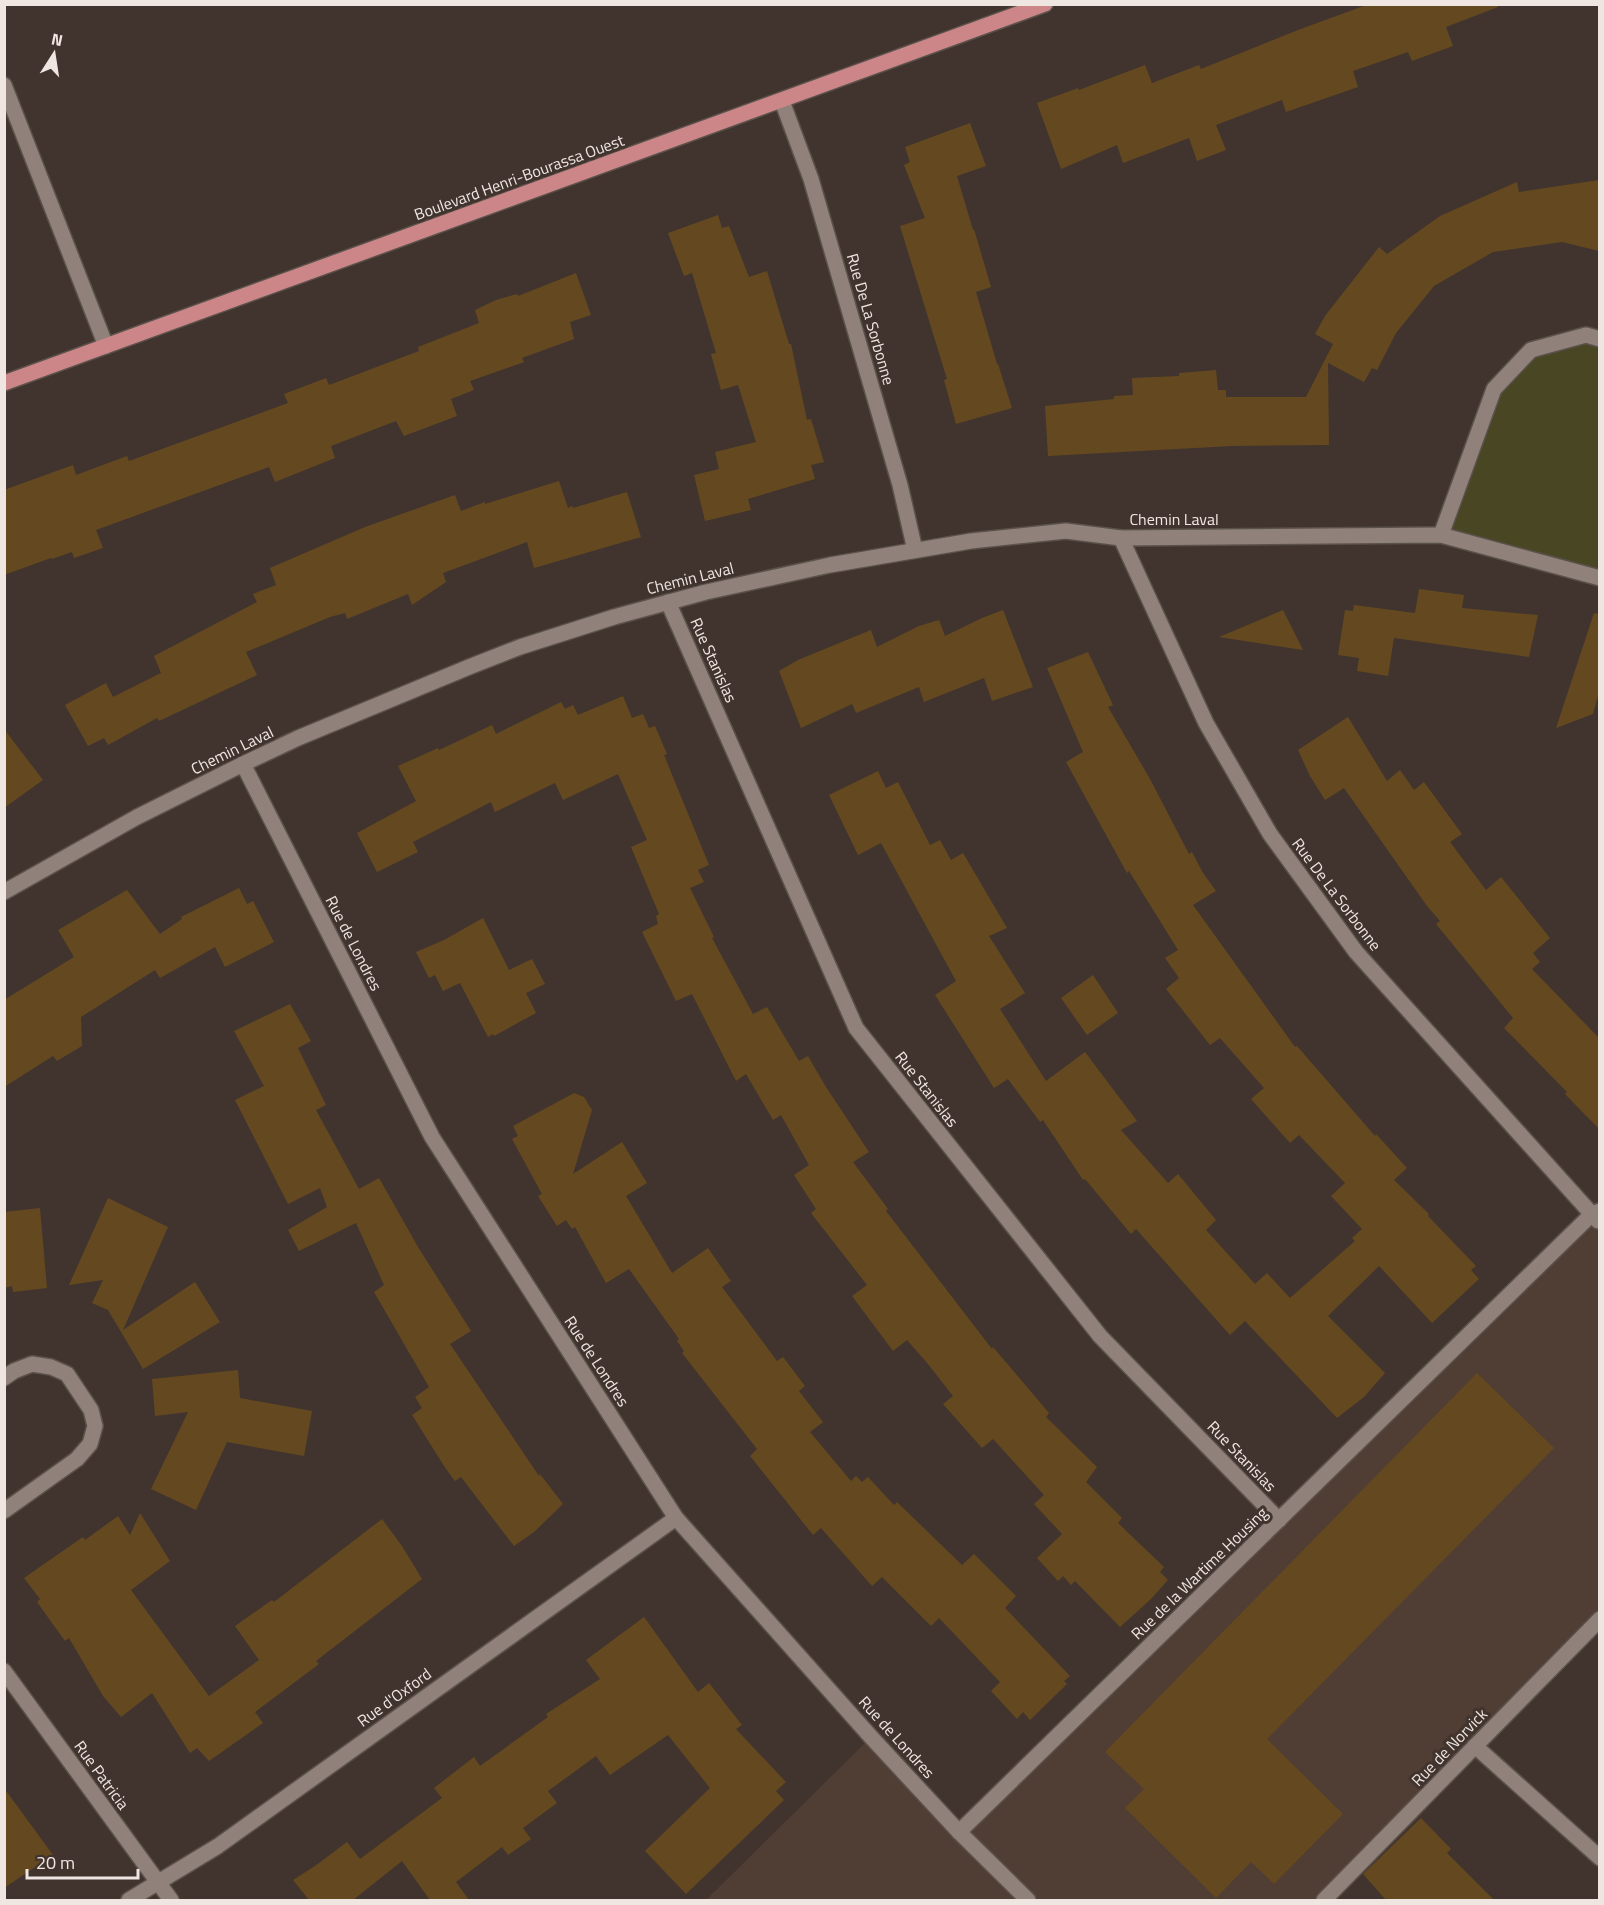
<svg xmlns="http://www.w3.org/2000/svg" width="1604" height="1905" viewBox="0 0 1604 1905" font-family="'Titillium Web',sans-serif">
<rect width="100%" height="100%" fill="#41342e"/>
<!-- built -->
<polygon fill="#503d34" points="1592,1214 1599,1222 1599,1619 1324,1900 706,1900 871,1737 959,1832"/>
<!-- green -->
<polygon fill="#484623" points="1599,339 1599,578 1441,535 1494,389 1531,350"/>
<!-- building -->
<g fill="#644920">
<polygon points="1369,4 1498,4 1498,7 1446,27 1453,46 1412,61 1408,52 1353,71 1358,87 1286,112 1282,100 1216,125 1226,150 1197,161 1189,138 1123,163 1117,145 1061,169 1037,103 1078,88 1079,90 1145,65 1152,83 1199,65 1201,69 1298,30"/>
<polygon points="970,123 986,166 957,176 973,230 974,229 991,287 976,292 997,364 998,364 1012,408 956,424 944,380 947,379 900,226 925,218 904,165 910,162 905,147"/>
<polygon points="1599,180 1599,251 1562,242 1493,252 1434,286 1396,333 1377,370 1372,368 1364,382 1328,363 1329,445 1232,446 1048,456 1045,406 1114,399 1114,396 1133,395 1132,378 1179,376 1179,373 1216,370 1218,390 1226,390 1226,397 1306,397 1333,344 1315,334 1325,316 1379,247 1387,254 1440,216 1517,182 1519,192"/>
<polygon points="718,215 722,228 729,226 749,277 767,271 789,344 791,344 807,420 811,419 824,462 811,465 815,479 748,499 751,510 705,521 694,475 719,469 715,452 756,442 738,385 721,390 711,354 716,353 692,273 684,276 668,233"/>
<polygon points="576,273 591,315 570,322 574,339 522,358 524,362 470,381 474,390 451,399 457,416 404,436 396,421 331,446 335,458 275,482 269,467 96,530 103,548 74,558 72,552 52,559 51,558 4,575 4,490 73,465 76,475 127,456 129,461 288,403 284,394 326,378 329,385 419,351 418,347 479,323 475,310 496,300 517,294 518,296"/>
<polygon points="559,481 568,508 572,506 573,508 627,492 641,537 534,568 527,542 443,573 446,582 412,605 408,594 347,619 345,613 330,617 246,652 257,675 159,721 157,718 108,745 104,738 88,746 65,705 106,683 113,697 161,673 154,656 257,602 253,594 276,585 270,568 365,527 455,495 461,511 485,502 485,504"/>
<polygon points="1419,589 1464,595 1462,608 1538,615 1529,657 1394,638 1388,676 1357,671 1359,658 1338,655 1345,610 1353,611 1354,605 1415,613"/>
<polygon points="1003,610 1033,687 992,701 984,678 924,702 919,687 856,713 852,704 801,728 779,671 798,660 871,630 877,647 919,626 939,620 945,636 982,618"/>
<polygon points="1283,610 1303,650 1219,637"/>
<polygon points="1594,613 1599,614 1599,692 1593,714 1556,728"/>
<polygon points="1088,652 1113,705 1108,707 1150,779 1189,854 1192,852 1203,873 1216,891 1193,905 1295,1047 1297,1046 1375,1136 1376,1134 1407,1168 1394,1180 1429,1214 1428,1216 1476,1266 1471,1270 1479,1279 1432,1323 1379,1266 1328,1316 1385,1373 1364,1397 1337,1418 1245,1321 1230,1335 1136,1229 1131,1234 1085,1179 1083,1180 1043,1120 1040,1122 1008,1079 994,1088 935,995 956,981 881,843 858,855 829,795 878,771 886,788 898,782 930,845 940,840 951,860 963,853 1007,928 989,936 1025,993 1000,1009 1046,1081 1085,1052 1137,1121 1121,1130 1168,1183 1178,1174 1216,1220 1206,1230 1255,1284 1267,1273 1290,1298 1355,1241 1352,1238 1362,1229 1331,1196 1345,1183 1299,1135 1290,1143 1251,1099 1264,1088 1220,1038 1210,1045 1166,989 1179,978 1165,958 1178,950 1129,871 1127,873 1066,762 1083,752 1047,668"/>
<polygon points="623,696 632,718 643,714 649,728 655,726 667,754 664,755 709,865 698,870 704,882 690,888 714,937 712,938 753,1014 767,1007 799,1061 808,1056 826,1087 869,1152 853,1162 888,1209 886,1211 992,1349 993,1347 1049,1413 1046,1417 1097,1467 1086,1482 1122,1518 1118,1523 1164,1567 1160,1572 1168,1580 1151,1599 1120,1627 1075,1581 1071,1585 1063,1576 1058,1581 1037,1558 1062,1534 1034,1504 1044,1495 993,1439 982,1448 943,1404 953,1396 928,1364 907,1340 893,1351 852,1296 867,1285 811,1213 816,1209 794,1175 809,1165 781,1115 773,1120 746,1074 736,1081 692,994 676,1001 642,932 658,924 656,916 659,914 631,847 647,840 618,774 563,800 555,783 495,812 491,802 413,842 418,852 377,872 357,833 416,801 398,766 438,748 439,750 492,725 496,734 561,702 565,709 573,705 578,715"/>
<polygon points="1348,717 1387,781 1400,770 1414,790 1424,782 1462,834 1450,842 1486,890 1501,877 1550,938 1533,953 1540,962 1532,969 1599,1038 1599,1129 1565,1094 1567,1092 1504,1028 1513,1018 1436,924 1440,921 1427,906 1344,788 1325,800 1310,776 1298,750"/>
<polygon points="4,729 43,780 4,808"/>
<polygon points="239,888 247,904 253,901 274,942 225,967 215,947 160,978 155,970 81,1017 82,1046 57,1061 53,1056 4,1087 4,1000 74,957 58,930 127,890 160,934 182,919 181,917"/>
<polygon points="483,918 509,970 532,959 545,984 526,993 536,1013 494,1036 493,1034 488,1037 460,983 443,991 435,975 429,978 416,952 444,940"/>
<polygon points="1093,975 1118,1013 1087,1035 1061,998"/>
<polygon points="290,1004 311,1041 298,1048 326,1105 316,1110 359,1189 379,1178 418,1247 471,1331 450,1344 539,1476 540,1474 563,1504 534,1532 514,1546 461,1477 455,1481 446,1469 412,1415 422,1408 415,1397 429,1387 374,1292 384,1285 356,1223 299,1251 288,1230 327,1207 320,1188 288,1204 235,1100 264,1086 234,1031"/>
<polygon points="574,1093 584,1097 592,1110 573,1174 622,1142 647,1183 626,1196 672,1273 708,1248 731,1281 722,1287 777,1361 783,1357 805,1386 799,1391 823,1422 810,1432 851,1481 856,1476 862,1482 868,1477 894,1505 897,1502 962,1565 974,1554 1016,1596 1005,1608 1070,1676 1064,1681 1067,1684 1030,1720 1023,1712 1017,1719 991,1691 1000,1682 939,1618 931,1626 882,1577 872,1586 821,1528 813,1535 750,1456 757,1449 682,1353 684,1351 677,1341 679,1339 629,1269 606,1283 575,1227 572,1229 566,1220 557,1226 538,1196 542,1194 512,1139 518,1136 513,1126"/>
<polygon points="108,1198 168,1227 123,1330 195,1282 220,1322 143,1369 108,1310 92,1303 103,1280 69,1285"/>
<polygon points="40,1208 47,1288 13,1292 12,1286 4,1288 4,1212"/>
<polygon points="238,1370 240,1398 312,1411 304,1456 227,1442 196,1510 151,1489 188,1412 155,1416 152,1379"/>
<polygon points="1477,1373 1554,1448 1267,1739 1343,1814 1274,1884 1251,1862 1216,1898 1125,1808 1144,1789 1105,1752"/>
<polygon points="140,1513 170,1561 131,1590 209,1696 259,1660 235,1626 272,1600 274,1602 382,1519 402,1546 422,1579 316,1661 319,1664 255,1712 263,1723 209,1761 197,1748 190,1753 152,1693 121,1717 103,1696 69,1638 65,1641 37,1602 40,1599 24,1578 83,1537 85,1540 118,1516 130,1535"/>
<polygon points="644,1617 698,1692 709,1683 742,1725 736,1729 786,1782 776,1791 784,1800 686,1894 645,1851 710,1788 668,1735 610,1775 596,1756 548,1791 557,1803 523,1828 531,1839 508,1855 502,1847 456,1882 469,1900 430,1900 402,1861 353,1900 309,1900 293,1880 315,1866 347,1842 360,1859 442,1798 434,1788 474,1757 480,1766 548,1717 546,1714 600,1679 586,1660"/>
<polygon points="4,1788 53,1855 4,1888"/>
<polygon points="1421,1818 1451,1849 1447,1853 1494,1900 1386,1900 1363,1874"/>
</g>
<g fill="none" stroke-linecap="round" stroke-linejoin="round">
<defs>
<polyline id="service" points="4,85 106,346"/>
<g id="minor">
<polyline points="782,101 811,179 900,485 915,550"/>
<polyline points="1441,535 1494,389 1531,350 1586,335 1600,339"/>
<polyline points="1121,538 1206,723 1270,834 1356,952 1598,1221"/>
<polyline points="668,602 856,1028 1100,1336 1279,1520"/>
<polyline points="243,764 432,1137 676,1518 871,1737 959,1832 1028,1900"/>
<polyline points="4,892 137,817 243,764 298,738 469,667 520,647 614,617 706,592 830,565 971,541 1066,531 1121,538 1441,535 1600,578"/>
<polyline points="4,1378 14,1371 32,1364 51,1367 67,1374 91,1410 95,1426 90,1444 77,1459 4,1511"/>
<polyline points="4,1671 171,1900"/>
<polyline points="1475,1746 1600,1858"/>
<polyline points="959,1832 1592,1214 1600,1211"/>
<polyline points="129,1900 218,1846 676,1518"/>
<polyline points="1324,1900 1600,1619"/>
</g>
<polyline id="primary" points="4,383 1045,4"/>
</defs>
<!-- service casing -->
<use href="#service" stroke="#5b514b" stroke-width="18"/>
<!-- minor casing -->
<use href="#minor" stroke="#5b514b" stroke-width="18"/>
<!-- primary casing -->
<use href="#primary" stroke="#5b514b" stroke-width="18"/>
<!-- service -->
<use href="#service" stroke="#90817a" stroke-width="15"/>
<!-- minor -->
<use href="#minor" stroke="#90817a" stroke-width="15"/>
<!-- primary -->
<use href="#primary" stroke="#cc8688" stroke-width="15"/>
</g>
<g text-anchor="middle" stroke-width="6" stroke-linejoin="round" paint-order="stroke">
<!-- street labels -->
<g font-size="16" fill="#efe6e2" stroke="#41342e">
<text transform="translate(519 177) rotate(-20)" y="6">Boulevard Henri-Bourassa Ouest</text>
<text transform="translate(871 319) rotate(74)" y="6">Rue De La Sorbonne</text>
<text x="1174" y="525">Chemin Laval</text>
<text transform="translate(690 578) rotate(-14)" y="6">Chemin Laval</text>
<text transform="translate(714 660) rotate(66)" y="6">Rue Stanislas</text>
<text transform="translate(232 750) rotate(-26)" y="6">Chemin Laval</text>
<text transform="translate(1337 894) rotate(53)" y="6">Rue De La Sorbonne</text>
<text transform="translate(354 943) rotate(63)" y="6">Rue de Londres</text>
<text transform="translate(927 1089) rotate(52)" y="6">Rue Stanislas</text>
<text transform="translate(597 1361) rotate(57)" y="6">Rue de Londres</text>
<text transform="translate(1242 1456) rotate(46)" y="6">Rue Stanislas</text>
<text transform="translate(1199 1573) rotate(-44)" y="6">Rue de la Wartime Housing</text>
<text transform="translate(394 1697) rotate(-36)" y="6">Rue d'Oxford</text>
<text transform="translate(897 1737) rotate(48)" y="6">Rue de Londres</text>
<text transform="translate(1449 1747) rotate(-46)" y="6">Rue de Norvick</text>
<text transform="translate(102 1775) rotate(54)" y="6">Rue Patricia</text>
</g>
</g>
<!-- border -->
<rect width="1604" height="1905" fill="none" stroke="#efe6e2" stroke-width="12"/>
<!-- north arrow -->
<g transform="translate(54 54) rotate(12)" stroke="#41342e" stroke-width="4.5" paint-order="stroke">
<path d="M0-4.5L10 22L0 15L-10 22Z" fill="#efe6e2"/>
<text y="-9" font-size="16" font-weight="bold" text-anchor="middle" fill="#efe6e2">N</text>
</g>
<!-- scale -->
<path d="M27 1869v9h111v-9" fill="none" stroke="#efe6e2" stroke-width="3"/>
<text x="36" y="1869" font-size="18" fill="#efe6e2" stroke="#41342e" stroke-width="4.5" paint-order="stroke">20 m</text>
</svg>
